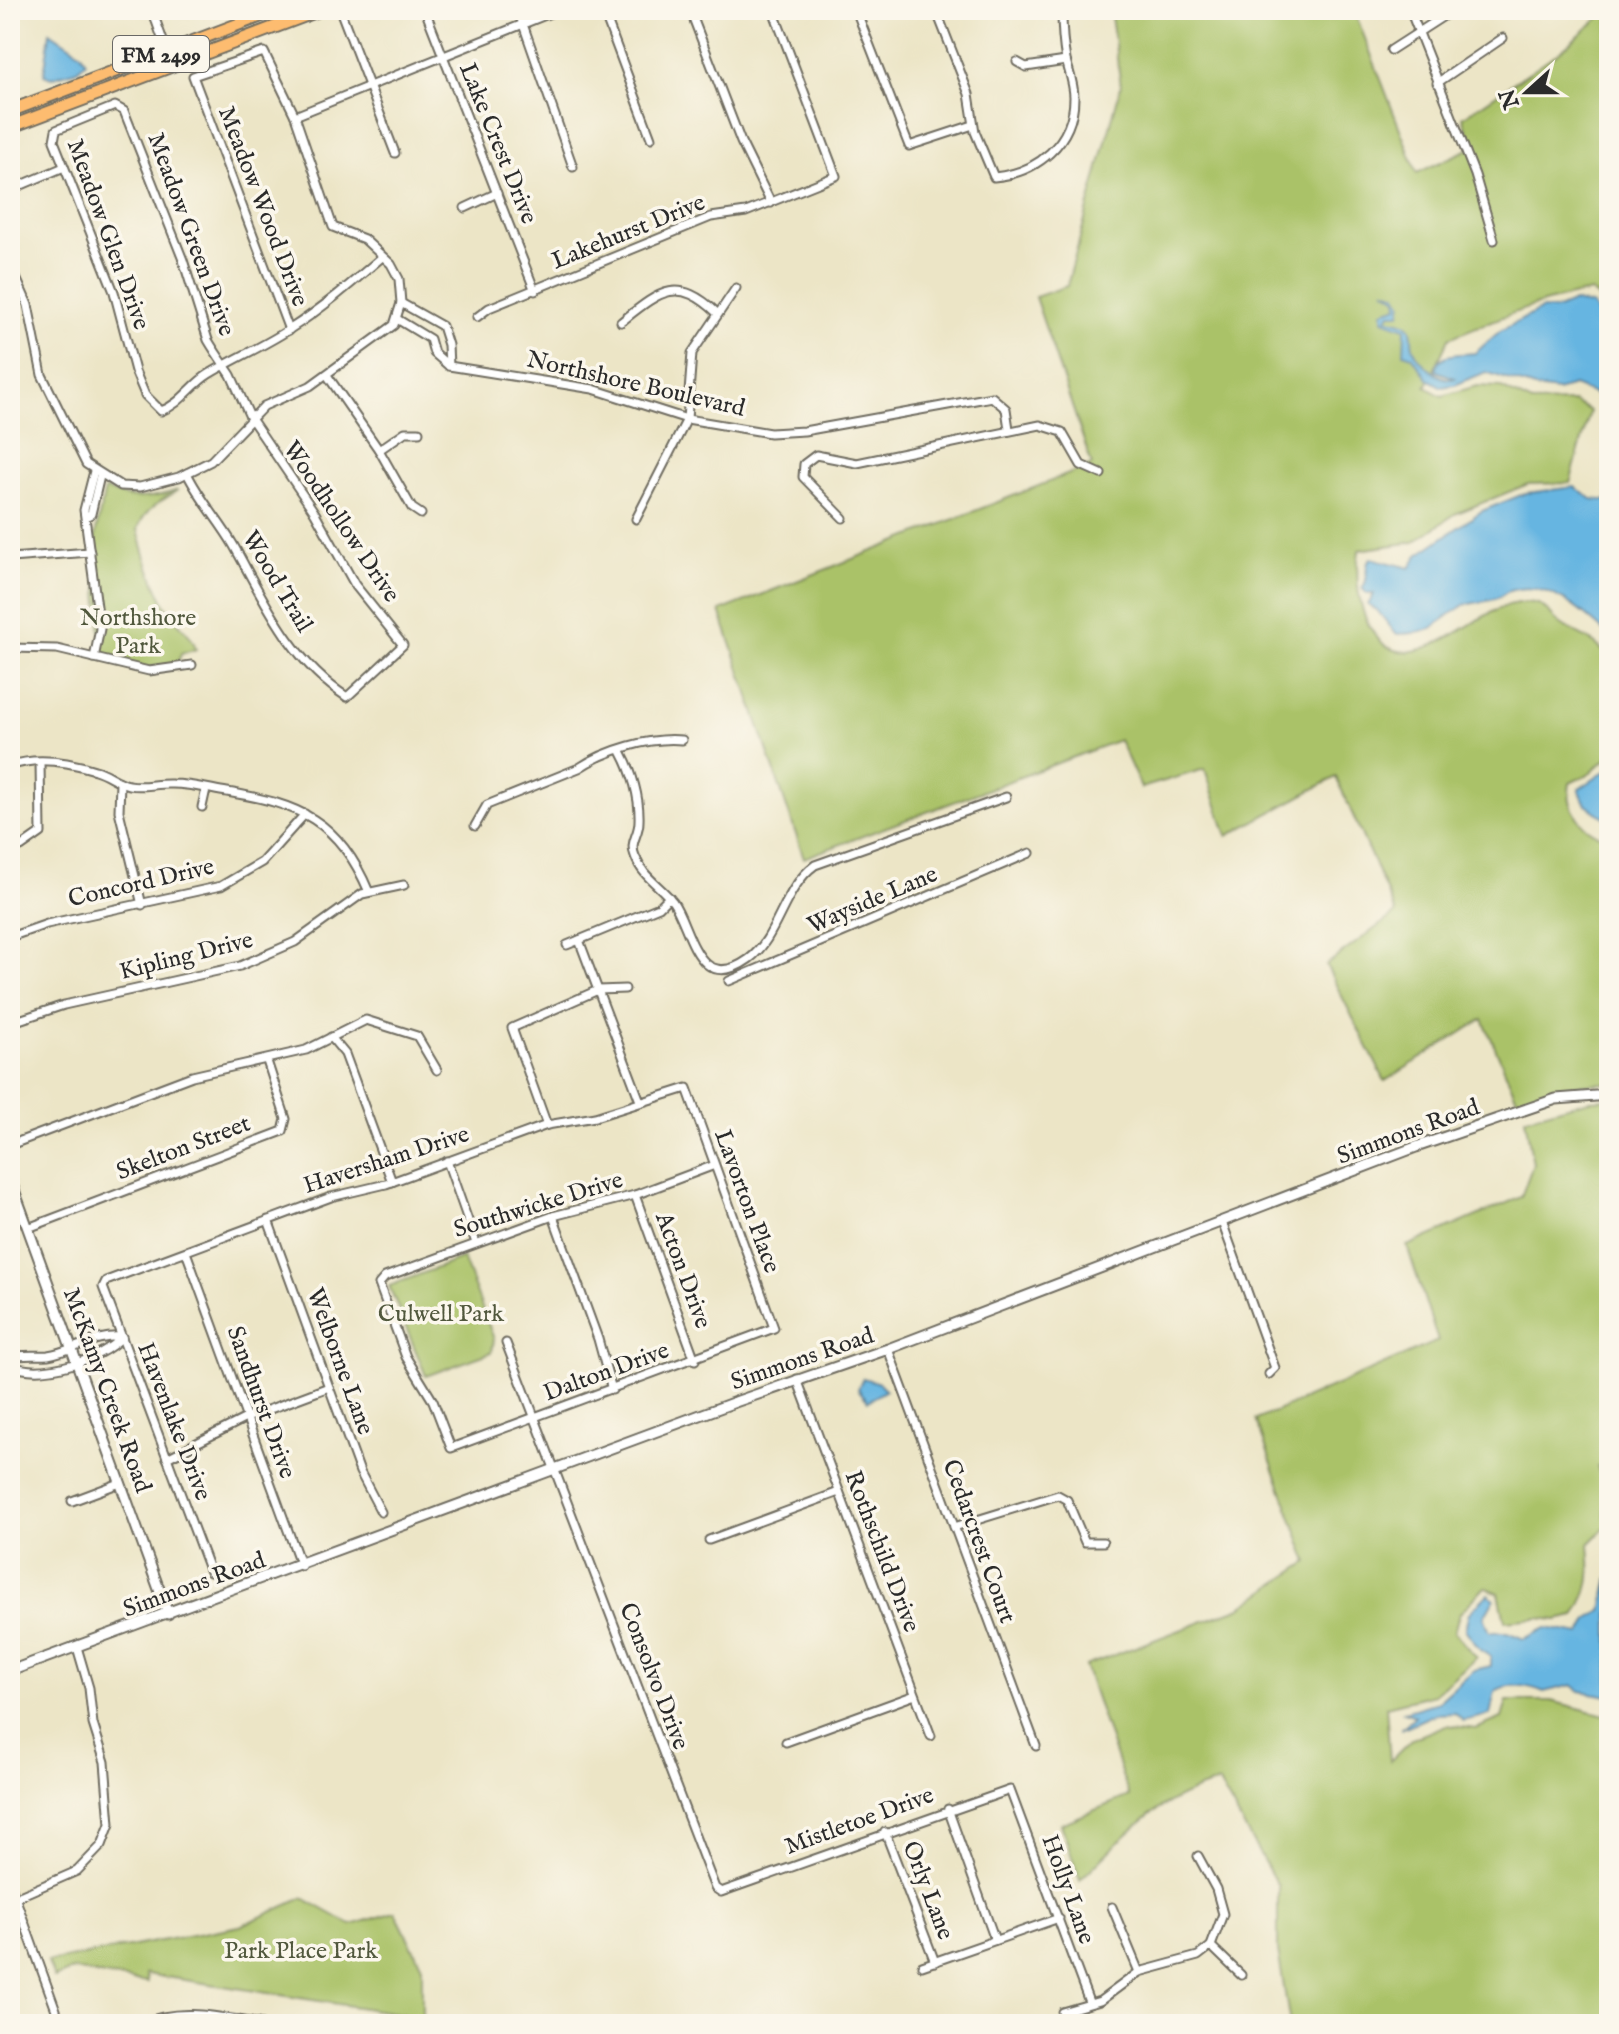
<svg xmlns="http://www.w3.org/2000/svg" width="1619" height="2034" viewBox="0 0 1619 2034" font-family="'IM FELL English',serif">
<rect width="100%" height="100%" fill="#fbf7ec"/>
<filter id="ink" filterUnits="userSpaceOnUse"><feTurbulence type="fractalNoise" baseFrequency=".0125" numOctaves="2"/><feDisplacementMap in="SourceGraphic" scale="16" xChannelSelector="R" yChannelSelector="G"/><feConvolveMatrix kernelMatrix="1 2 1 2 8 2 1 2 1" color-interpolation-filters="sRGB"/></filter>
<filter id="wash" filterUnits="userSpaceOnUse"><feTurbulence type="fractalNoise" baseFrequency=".006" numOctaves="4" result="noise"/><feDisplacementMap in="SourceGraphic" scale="32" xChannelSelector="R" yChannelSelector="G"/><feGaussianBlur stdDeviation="1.8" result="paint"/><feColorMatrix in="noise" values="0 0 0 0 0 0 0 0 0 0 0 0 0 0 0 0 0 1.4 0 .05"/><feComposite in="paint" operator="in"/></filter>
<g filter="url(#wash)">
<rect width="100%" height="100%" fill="#ece5c6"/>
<!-- green -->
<g fill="#aac268" stroke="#6a764a" stroke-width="2">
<path d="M1110,10H1354L1417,173L1473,147L1463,117L1559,52L1609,10V308L1592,292C1541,300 1497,319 1449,338L1426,387L1442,396L1477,386L1499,387L1532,403L1574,402L1590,411L1570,483L1528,484L1455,514L1414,542L1359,550C1355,579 1357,607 1373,632C1407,686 1473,612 1513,604C1521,602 1531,602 1538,604C1546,607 1550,615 1556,620C1574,636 1596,637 1609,659V756L1591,773L1570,783C1565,808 1583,833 1609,838V1083L1572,1085L1517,1099L1483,1019L1385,1081L1326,965L1396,913L1336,777L1227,836L1205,769L1141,788L1119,740L804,858L720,611L1092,465L1035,297L1067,286L1121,86Z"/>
<path d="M105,489C129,502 153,499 178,490C162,501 144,509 138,529C145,559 155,587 170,613C179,627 192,633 196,649L181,654L177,665L146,668L102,658L95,536Z"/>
<path d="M1609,1099V1463L1597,1467L1609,1492L1604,1513L1609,1524L1589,1544C1592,1578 1592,1587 1575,1616L1557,1620L1537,1618L1505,1621L1499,1593L1485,1587L1459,1614L1454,1632L1476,1658L1434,1694L1386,1706L1390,1761L1412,1739L1446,1725L1476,1729L1502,1718L1507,1701H1551L1609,1716V2024H1290L1278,1951V1886L1219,1783C1155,1799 1125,1836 1080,1880L1061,1824L1129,1796L1085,1666L1241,1607L1308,1562L1256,1420L1438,1341L1407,1246L1521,1197L1533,1164L1525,1118L1589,1100Z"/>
<polygon points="463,1258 494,1339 492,1352 426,1376 389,1286"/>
<polygon points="303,1898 351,1925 395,1912 422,1966 422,2017 146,1974 147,1983 74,1970 54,1978 48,1962 240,1926"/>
</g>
<!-- water -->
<g fill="#66b5e1" stroke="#487086" stroke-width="2">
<polygon points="50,32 81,53 86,62 77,70 51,78 44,75"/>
<path d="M1384,289L1397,294L1402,303L1400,313H1390L1387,318C1394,321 1405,320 1410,328C1413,333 1411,340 1413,346C1416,360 1440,383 1455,378L1436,371C1438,350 1462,355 1475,353L1500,331L1542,309L1555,310L1574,302L1592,305L1599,317L1609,321V400L1574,386L1557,391L1534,388L1486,372L1455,385L1442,387L1428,379L1412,356L1404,353L1405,328L1383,320V311L1398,306L1397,298Z"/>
<path d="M1575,487L1592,499L1609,501V636C1585,614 1549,580 1513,590C1506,591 1502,596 1497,598C1485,603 1472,601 1461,607C1430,626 1439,633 1396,634L1377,610L1368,605L1374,594H1367L1362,588C1371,579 1362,567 1371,558L1410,568L1418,555L1482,511L1526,493Z"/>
<polygon points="1609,769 1609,820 1586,805 1579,789"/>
<polygon points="863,1378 879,1383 886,1390 868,1401 858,1389"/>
<path d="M1609,1577V1696L1580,1691L1572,1685L1544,1692C1530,1686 1510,1682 1495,1691L1490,1715L1463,1721L1455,1713L1435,1714L1401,1729L1415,1716L1404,1712L1438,1702L1474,1670L1491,1666V1657L1480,1650L1465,1629L1469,1613L1488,1594L1494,1599L1484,1617L1490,1632H1507L1524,1639L1546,1628L1581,1634L1588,1620L1602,1611Z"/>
</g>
</g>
<g filter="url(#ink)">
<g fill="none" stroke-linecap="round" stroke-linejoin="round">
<defs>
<g id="minor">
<polyline points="152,10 172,66"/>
<polyline points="340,10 395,153"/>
<polyline points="425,10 535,291"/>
<polyline points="518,10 573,167"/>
<polyline points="603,10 651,138"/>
<polyline points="690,10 741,142 771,203"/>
<polyline points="856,10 909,146 973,125"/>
<path d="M936,10L969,94L975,132L994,177C1037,173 1074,143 1074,97C1074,84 1069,72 1066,60C1063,44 1062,27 1062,10"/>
<polyline points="1410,10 1475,175 1494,240"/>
<polyline points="1391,50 1453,10"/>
<polyline points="1017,62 1026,67 1066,61"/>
<polyline points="1437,83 1503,38"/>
<polyline points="295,116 558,10"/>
<polyline points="10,190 64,167"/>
<polyline points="465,208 497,193"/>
<polyline points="10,264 28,305 42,375 86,464 121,486 140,487 179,477 211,461 264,406 310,386 394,325 401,303 399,279 391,264 364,239 333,227 295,116 264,52 193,76 289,330"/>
<polyline points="401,303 442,326 448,345 449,366"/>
<polyline points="477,317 489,308 711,217 746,212 836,176 773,10"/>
<polyline points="397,319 430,339 434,353 449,366 593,389 687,419 770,433 804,431 992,397 1006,409 1009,429"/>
<path d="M621,322C659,292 677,275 717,313"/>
<polyline points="327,375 379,450 412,508 421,514"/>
<polyline points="379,450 405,432 419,432"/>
<polyline points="94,471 84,510 100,629 94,658"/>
<path d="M187,473C200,500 219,520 234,546C265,602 291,661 347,697L403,645L355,585L315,513L250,417L231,375C223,363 215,352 208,340L183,260L124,111L115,106L56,130L54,141L114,292L135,371L145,395L161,411C181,404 191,385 209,374C236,358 264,346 290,329C323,308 353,282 382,257"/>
<polyline points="87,516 91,514 100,476"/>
<polyline points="843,518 803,477 804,464 816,455 857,463 1040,425 1062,432 1081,465 1101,474"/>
<polyline points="636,519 687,419 692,353 736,288"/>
<polyline points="10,558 90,552"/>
<polyline points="10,648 57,649 149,671 192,665"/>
<path d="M621,751C632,771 640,798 639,821C639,836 629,841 635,856C643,878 660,885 673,902C691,928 697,996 749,959C778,938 783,888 815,865L1006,797"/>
<path d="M10,766C37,756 69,762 95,770C107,773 116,782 129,785C143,788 157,783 172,784C190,784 209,789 227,792C299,804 339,820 369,892"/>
<polyline points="120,782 119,811 142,905"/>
<polyline points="202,807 206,789"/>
<path d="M475,826L487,805L579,768C606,750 650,737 682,740"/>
<polyline points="21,847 41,833 40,762"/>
<polyline points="10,937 47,924 221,886 262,862 305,814"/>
<polyline points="579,940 640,1101"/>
<polyline points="567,945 659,907 669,897"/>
<polyline points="729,981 1030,853"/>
<polyline points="10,1023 64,1005 240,966 295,942 362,894 404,885"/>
<polyline points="331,1037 345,1054 392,1182"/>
<polyline points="547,1125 512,1028 598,990 625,989"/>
<polyline points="10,1145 192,1076 306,1050 366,1020 417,1036 437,1070"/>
<polyline points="447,1161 476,1243"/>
<polyline points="635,1195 695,1360"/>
<polyline points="553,1216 598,1339 612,1390"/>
<polyline points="268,1220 360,1472 381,1512"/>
<polyline points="1222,1222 1275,1368 1269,1374"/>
<polyline points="28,1228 283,1131 286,1119 267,1061"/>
<polyline points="186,1252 301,1566"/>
<polyline points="506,1343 715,1888 721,1892 1010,1790 1089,2002"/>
<polyline points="888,1349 1036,1746"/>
<path d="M10,1357C23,1354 36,1356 48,1355C73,1351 97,1334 122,1337"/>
<path d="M10,1365C41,1379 99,1361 122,1337"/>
<polyline points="797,1379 931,1736"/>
<polyline points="167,1458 246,1418 329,1387"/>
<polyline points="72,1501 120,1483"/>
<polyline points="954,1527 1058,1495 1067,1500 1085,1542 1103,1542"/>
<polyline points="709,1540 839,1492"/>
<polyline points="210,1572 103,1287 106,1281 331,1197 386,1184 547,1125 595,1117 687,1088 774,1328 451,1448 433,1401 406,1357 379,1284 385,1277 553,1216 635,1195 712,1166"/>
<polyline points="786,1742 915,1695"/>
<polyline points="948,1809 995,1940"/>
<polyline points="885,1832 935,1962"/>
<polyline points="10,1883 61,2024"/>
<polyline points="15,1898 77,1871 102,1845 110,1824 105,1762 93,1724 89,1688 77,1647"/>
<polyline points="1112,1907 1139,1972"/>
<polyline points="1211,1946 1241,1975"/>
<polyline points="922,1966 1059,1918"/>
<polyline points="1062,2012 1100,2001 1139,1972 1198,1956 1211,1946 1223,1914 1216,1889 1198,1856"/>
<path d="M141,2024C180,2006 223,2018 263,2024"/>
</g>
<g id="tertiary">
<polyline points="10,1179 168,1614"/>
<polyline points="10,1671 738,1401 888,1349 1416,1147 1556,1099 1609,1095"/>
</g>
<g id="primary">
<polyline points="10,111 276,10"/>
<polyline points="10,127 320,10"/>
</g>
</defs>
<!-- minor casing -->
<use href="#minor" stroke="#6f6c61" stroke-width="11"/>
<!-- tertiary casing -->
<use href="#tertiary" stroke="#6f6c61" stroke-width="13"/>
<!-- primary casing -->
<use href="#primary" stroke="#6f6c61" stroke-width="15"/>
<!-- minor -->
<use href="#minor" stroke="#fff" stroke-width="7"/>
<!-- tertiary -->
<use href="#tertiary" stroke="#fff" stroke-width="9"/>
<!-- primary -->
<use href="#primary" stroke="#fdbc6f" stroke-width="11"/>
</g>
</g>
<g text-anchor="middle" stroke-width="7" stroke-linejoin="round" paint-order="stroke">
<!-- shield labels -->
<rect fill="#fbf7ec" stroke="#696865" stroke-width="2" x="113" y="36" width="96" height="36" rx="6"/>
<g font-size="22" font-weight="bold" fill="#2b2b2b">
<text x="161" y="62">FM 2499</text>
</g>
<!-- street labels -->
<g font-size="24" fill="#2b2b2b" stroke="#fbf7ec">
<text transform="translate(499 143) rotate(68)" y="8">Lake Crest Drive</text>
<text transform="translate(264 206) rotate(69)" y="8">Meadow Wood Drive</text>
<text transform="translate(628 231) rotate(-22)" y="8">Lakehurst Drive</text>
<text transform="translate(109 234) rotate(70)" y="8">Meadow Glen Drive</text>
<text transform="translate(192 234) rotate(70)" y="8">Meadow Green Drive</text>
<text transform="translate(636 383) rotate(13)" y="8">Northshore Boulevard</text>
<text transform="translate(342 521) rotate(56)" y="8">Woodhollow Drive</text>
<text transform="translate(278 581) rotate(59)" y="8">Wood Trail</text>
<text transform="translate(141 882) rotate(-13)" y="8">Concord Drive</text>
<text transform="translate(872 899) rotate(-23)" y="8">Wayside Lane</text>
<text transform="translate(186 955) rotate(-14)" y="8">Kipling Drive</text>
<text transform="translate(1408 1131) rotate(-20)" y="8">Simmons Road</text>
<text transform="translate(183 1147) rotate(-21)" y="8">Skelton Street</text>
<text transform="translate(386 1159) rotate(-18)" y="8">Haversham Drive</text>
<text transform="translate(748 1201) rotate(70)" y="8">Lavorton Place</text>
<text transform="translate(538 1204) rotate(-17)" y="8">Southwicke Drive</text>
<text transform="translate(684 1270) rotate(70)" y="8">Acton Drive</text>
<text transform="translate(802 1358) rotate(-19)" y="8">Simmons Road</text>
<text transform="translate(341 1361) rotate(70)" y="8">Welborne Lane</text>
<text transform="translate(606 1371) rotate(-20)" y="8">Dalton Drive</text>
<text transform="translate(108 1390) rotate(70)" y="8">McKamy Creek Road</text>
<text transform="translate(262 1402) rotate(70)" y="8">Sandhurst Drive</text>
<text transform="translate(175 1421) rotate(69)" y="8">Havenlake Drive</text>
<text transform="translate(980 1541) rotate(70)" y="8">Cedarcrest Court</text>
<text transform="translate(883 1551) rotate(69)" y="8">Rothschild Drive</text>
<text transform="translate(194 1584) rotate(-20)" y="8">Simmons Road</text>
<text transform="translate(655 1676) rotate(69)" y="8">Consolvo Drive</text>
<text transform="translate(859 1820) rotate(-20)" y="8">Mistletoe Drive</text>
<text transform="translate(1069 1889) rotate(70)" y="8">Holly Lane</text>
<text transform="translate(929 1890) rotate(69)" y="8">Orly Lane</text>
</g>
<!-- park labels -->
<g font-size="24" fill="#51583d" stroke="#fbf7ec">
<text x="138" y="625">Northshore<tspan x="138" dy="28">Park</tspan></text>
<text x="441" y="1321">Culwell Park</text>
<text x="301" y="1958">Park Place Park</text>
</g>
</g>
<!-- margin -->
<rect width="1619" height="2034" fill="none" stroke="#fbf7ec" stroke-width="40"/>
<!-- north arrow -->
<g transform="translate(1527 92) rotate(249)" stroke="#fbf7ec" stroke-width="6" paint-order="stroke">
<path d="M0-6L14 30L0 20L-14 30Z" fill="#2b2b2b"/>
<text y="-12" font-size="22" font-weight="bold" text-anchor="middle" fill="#2b2b2b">N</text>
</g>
</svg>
